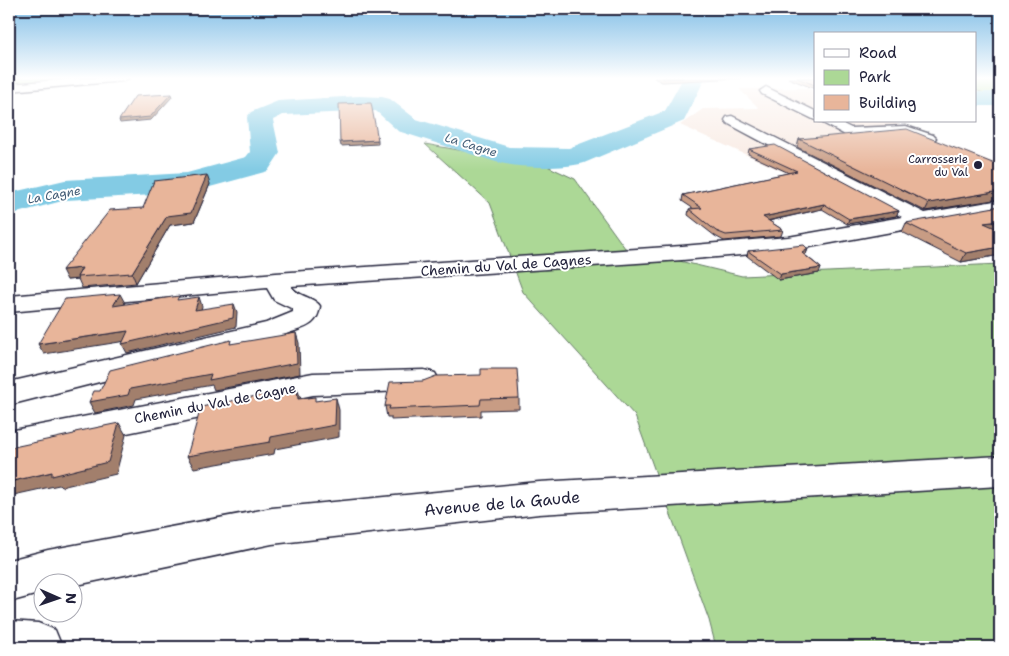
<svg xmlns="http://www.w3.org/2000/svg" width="1009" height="656" viewBox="0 0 1009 656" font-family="'Shantell Sans',sans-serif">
<rect width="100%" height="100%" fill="#fff"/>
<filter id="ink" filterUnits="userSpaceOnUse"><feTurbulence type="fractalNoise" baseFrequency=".02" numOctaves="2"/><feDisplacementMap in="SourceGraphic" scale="10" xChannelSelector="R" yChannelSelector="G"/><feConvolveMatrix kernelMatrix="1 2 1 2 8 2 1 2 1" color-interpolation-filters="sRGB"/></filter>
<g filter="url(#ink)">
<!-- built -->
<polygon fill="#f8e9e1" points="807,88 815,91 815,121 890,121 1000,165 1000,200 887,218 680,125 703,109 759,108 739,89"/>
<!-- green -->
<g fill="#acd896" stroke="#677d68">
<polygon points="9,78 90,78 9,86"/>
<polygon points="975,78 1000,78 1000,98 975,90"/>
<polygon points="425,144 547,166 575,179 625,248 742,276 1000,264 1000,647 716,647 709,620 635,416 523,292 490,203"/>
</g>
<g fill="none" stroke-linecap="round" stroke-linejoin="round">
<!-- river -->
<g fill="#83cbe4" fill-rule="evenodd">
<path d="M683,78H705L684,121L584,163C563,169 517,168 496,162L398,131L376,111L283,115L273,120L280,153L268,171L188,193L66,200L9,215V193L65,180L187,173L246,157L250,152L247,117L251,112L278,101L359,96L382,97L390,99L416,119L509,147L569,148L665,111Z"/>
<rect x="975" y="92" width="25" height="14"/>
</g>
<defs>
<g id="minor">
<polygon points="83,78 129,78 123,81 9,91 9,84"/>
<polygon points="766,87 815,111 815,120 762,94 760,91"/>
<path d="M732,116L925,213L1000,200V212L788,251L682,260L291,286C297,297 313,296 320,306C317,328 303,327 284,335L9,405V382L266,323L293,312V309L274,300L267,288L9,312V296L276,273L682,246L788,237L902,217L727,123L725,120L727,117Z"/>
<polygon points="819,121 837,121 851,128 906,126 933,135 936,138 933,141 928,143 905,134 849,137"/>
<polygon points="424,370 435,373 439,380 435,387 424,390 313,395 9,457 9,431 313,373"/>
<polygon points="1000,456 1000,486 539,514 272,544 72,586 72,584 42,584 42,593 9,602 9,560 48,550 272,508 539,482"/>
<polygon points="9,621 38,623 55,630 62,647 9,647"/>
</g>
</defs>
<!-- minor casing -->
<use href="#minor" stroke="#22223b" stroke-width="3"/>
<!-- minor -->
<use href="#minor" fill="#fff" fill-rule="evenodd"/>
</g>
<!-- wall -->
<g fill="#c89c84" stroke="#22223b">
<polygon points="654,78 741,78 662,82"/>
<polygon points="788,78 815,78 815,89"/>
<polygon points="799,139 1000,166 1000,199 925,211 797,147"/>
<polygon points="749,149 899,211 896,216 847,224 822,209 769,221 783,230 781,236 724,241 715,236 688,215 689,209 694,209 682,201 683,195 789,173 748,154"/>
<polygon points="210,184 194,222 170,225 136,283 82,288 78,279 67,280"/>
<polygon points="906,223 998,230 1000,230 1000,255 961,262 902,232"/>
<polygon points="808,249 806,254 805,255 821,268 819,273 779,280 747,256 748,251"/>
<polygon points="423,381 519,398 519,409 481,410 481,416 391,420 391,417 387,417 385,406"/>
</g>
<!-- shaded-wall -->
<g fill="#a27f6c" stroke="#22223b">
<polygon points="171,94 172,97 151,120 120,123 119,120"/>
<polygon points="378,140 378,144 341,146 340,142"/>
<polygon points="207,175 210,184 194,222 170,225 136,283 132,273 167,216"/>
<polygon points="1000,191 1000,199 925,211 929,203"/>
<polygon points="824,204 822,209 762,222 763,217"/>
<polygon points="899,211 896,216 847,224 849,219"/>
<polygon points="1000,221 1000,229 980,232 984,223"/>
<polygon points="1000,247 1000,255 961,262 966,253"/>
<polygon points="808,249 806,254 800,258 802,253"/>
<polygon points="82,268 77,277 78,279 67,280 62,270"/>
<polygon points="821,268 819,273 779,280 781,274"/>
<polygon points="120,294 125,303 118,315 113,306"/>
<polygon points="199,297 202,306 199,319 195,310"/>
<polygon points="234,304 237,312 236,327 127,353 122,344"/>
<polygon points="128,331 132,340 44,354 38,344"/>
<polygon points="296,333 299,343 300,374 214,390 212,385 136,399 134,405 95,413 89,402"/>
<polygon points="297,388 301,399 298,399"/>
<polygon points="336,398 339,410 339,437 275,449 274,454 194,468 187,456 271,437"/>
<polygon points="119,423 126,435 116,474 61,487 59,485 9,496 9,482 52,472"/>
</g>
<!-- building -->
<g fill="#e8b59a" stroke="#22223b">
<polygon points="661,78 683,78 663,79"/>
<polygon points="797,78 815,78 815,85"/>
<polygon points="171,94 150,117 119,120 135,96"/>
<polygon points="371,103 378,140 340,142 339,104"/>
<polygon points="907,129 1000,166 1000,191 929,203 799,139"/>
<polygon points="775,145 899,211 849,219 824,204 763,217 783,230 726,235 716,231 689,209 702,208 683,195 797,171 749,149"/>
<polygon points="207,175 191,213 167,216 132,273 77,277 82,268 62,270 110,210 143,208 154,181"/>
<polygon points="1000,206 1000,221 984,223 1000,230 1000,247 966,253 906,223"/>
<polygon points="804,245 808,249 802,253 821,268 781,274 748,251"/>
<polygon points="120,294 113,306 179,296 177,300 199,297 195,310 234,304 233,318 122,344 128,331 38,344 65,299"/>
<polygon points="296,333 297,363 209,380 211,374 130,389 128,395 89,402 94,391 100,391 110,370 231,340 230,344"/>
<polygon points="481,369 517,369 519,398 481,399 480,405 389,409 390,406 385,406 390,382 423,381 436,376 481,375"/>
<polygon points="297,388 298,399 315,397 315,401 336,398 335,425 271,437 270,442 187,456 201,407"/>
<polygon points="119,423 108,462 52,476 52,472 9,482 9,448 74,434 75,432"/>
</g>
</g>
<!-- sky -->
<linearGradient id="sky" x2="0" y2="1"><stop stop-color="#7fbde6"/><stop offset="0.46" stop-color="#fff"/><stop offset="1" stop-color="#fff" stop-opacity="0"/></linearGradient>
<rect width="1009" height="170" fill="url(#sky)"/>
<!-- markers -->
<circle fill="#22223b" stroke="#fff" stroke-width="2" cx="978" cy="165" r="5"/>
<g text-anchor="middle" stroke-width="4" stroke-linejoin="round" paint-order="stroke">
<!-- far-poi labels -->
<g font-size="11" fill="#22223b" stroke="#fff" text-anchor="end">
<text x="968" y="163">Carrosserie<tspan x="968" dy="13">du Val</tspan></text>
</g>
<!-- far-water labels -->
<g font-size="12" font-style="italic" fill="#445d76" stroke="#fff">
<text transform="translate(471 145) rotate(17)" y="4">La Cagne</text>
<text transform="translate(54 195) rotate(-10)" y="4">La Cagne</text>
</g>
<!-- street labels -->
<g font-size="14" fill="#22223b" stroke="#fff">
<text transform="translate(506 265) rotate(-4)" y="5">Chemin du Val de Cagnes</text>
<text transform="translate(215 403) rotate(-11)" y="5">Chemin du Val de Cagne</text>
</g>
<!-- near-street labels -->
<g font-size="16" fill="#22223b" stroke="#fff">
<text transform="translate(502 503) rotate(-5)" y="6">Avenue de la Gaude</text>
</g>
</g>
<!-- margin -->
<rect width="1009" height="656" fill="none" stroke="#fff" stroke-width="30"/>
<rect x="15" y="15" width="979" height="626" fill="none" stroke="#22223b" stroke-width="2" filter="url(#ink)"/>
<!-- legend -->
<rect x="814" y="32" width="162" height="90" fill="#ffffff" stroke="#a7a7b1"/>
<rect x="824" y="49" width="25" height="8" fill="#ffffff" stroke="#a7a7b1"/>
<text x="859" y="58" font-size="15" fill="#22223b">Road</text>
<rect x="824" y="70" width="25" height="15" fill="#acd896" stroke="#a7a7b1"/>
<text x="859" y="82" font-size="15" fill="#22223b">Park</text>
<rect x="824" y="95" width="25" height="15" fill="#e8b59a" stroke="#a7a7b1"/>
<text x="859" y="108" font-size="15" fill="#22223b">Building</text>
<!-- north arrow -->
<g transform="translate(58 598) rotate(92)"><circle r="24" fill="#ffffff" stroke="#a7a7b1"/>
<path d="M0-4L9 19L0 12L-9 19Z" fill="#22223b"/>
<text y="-8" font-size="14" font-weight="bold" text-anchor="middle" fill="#22223b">N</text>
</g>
</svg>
